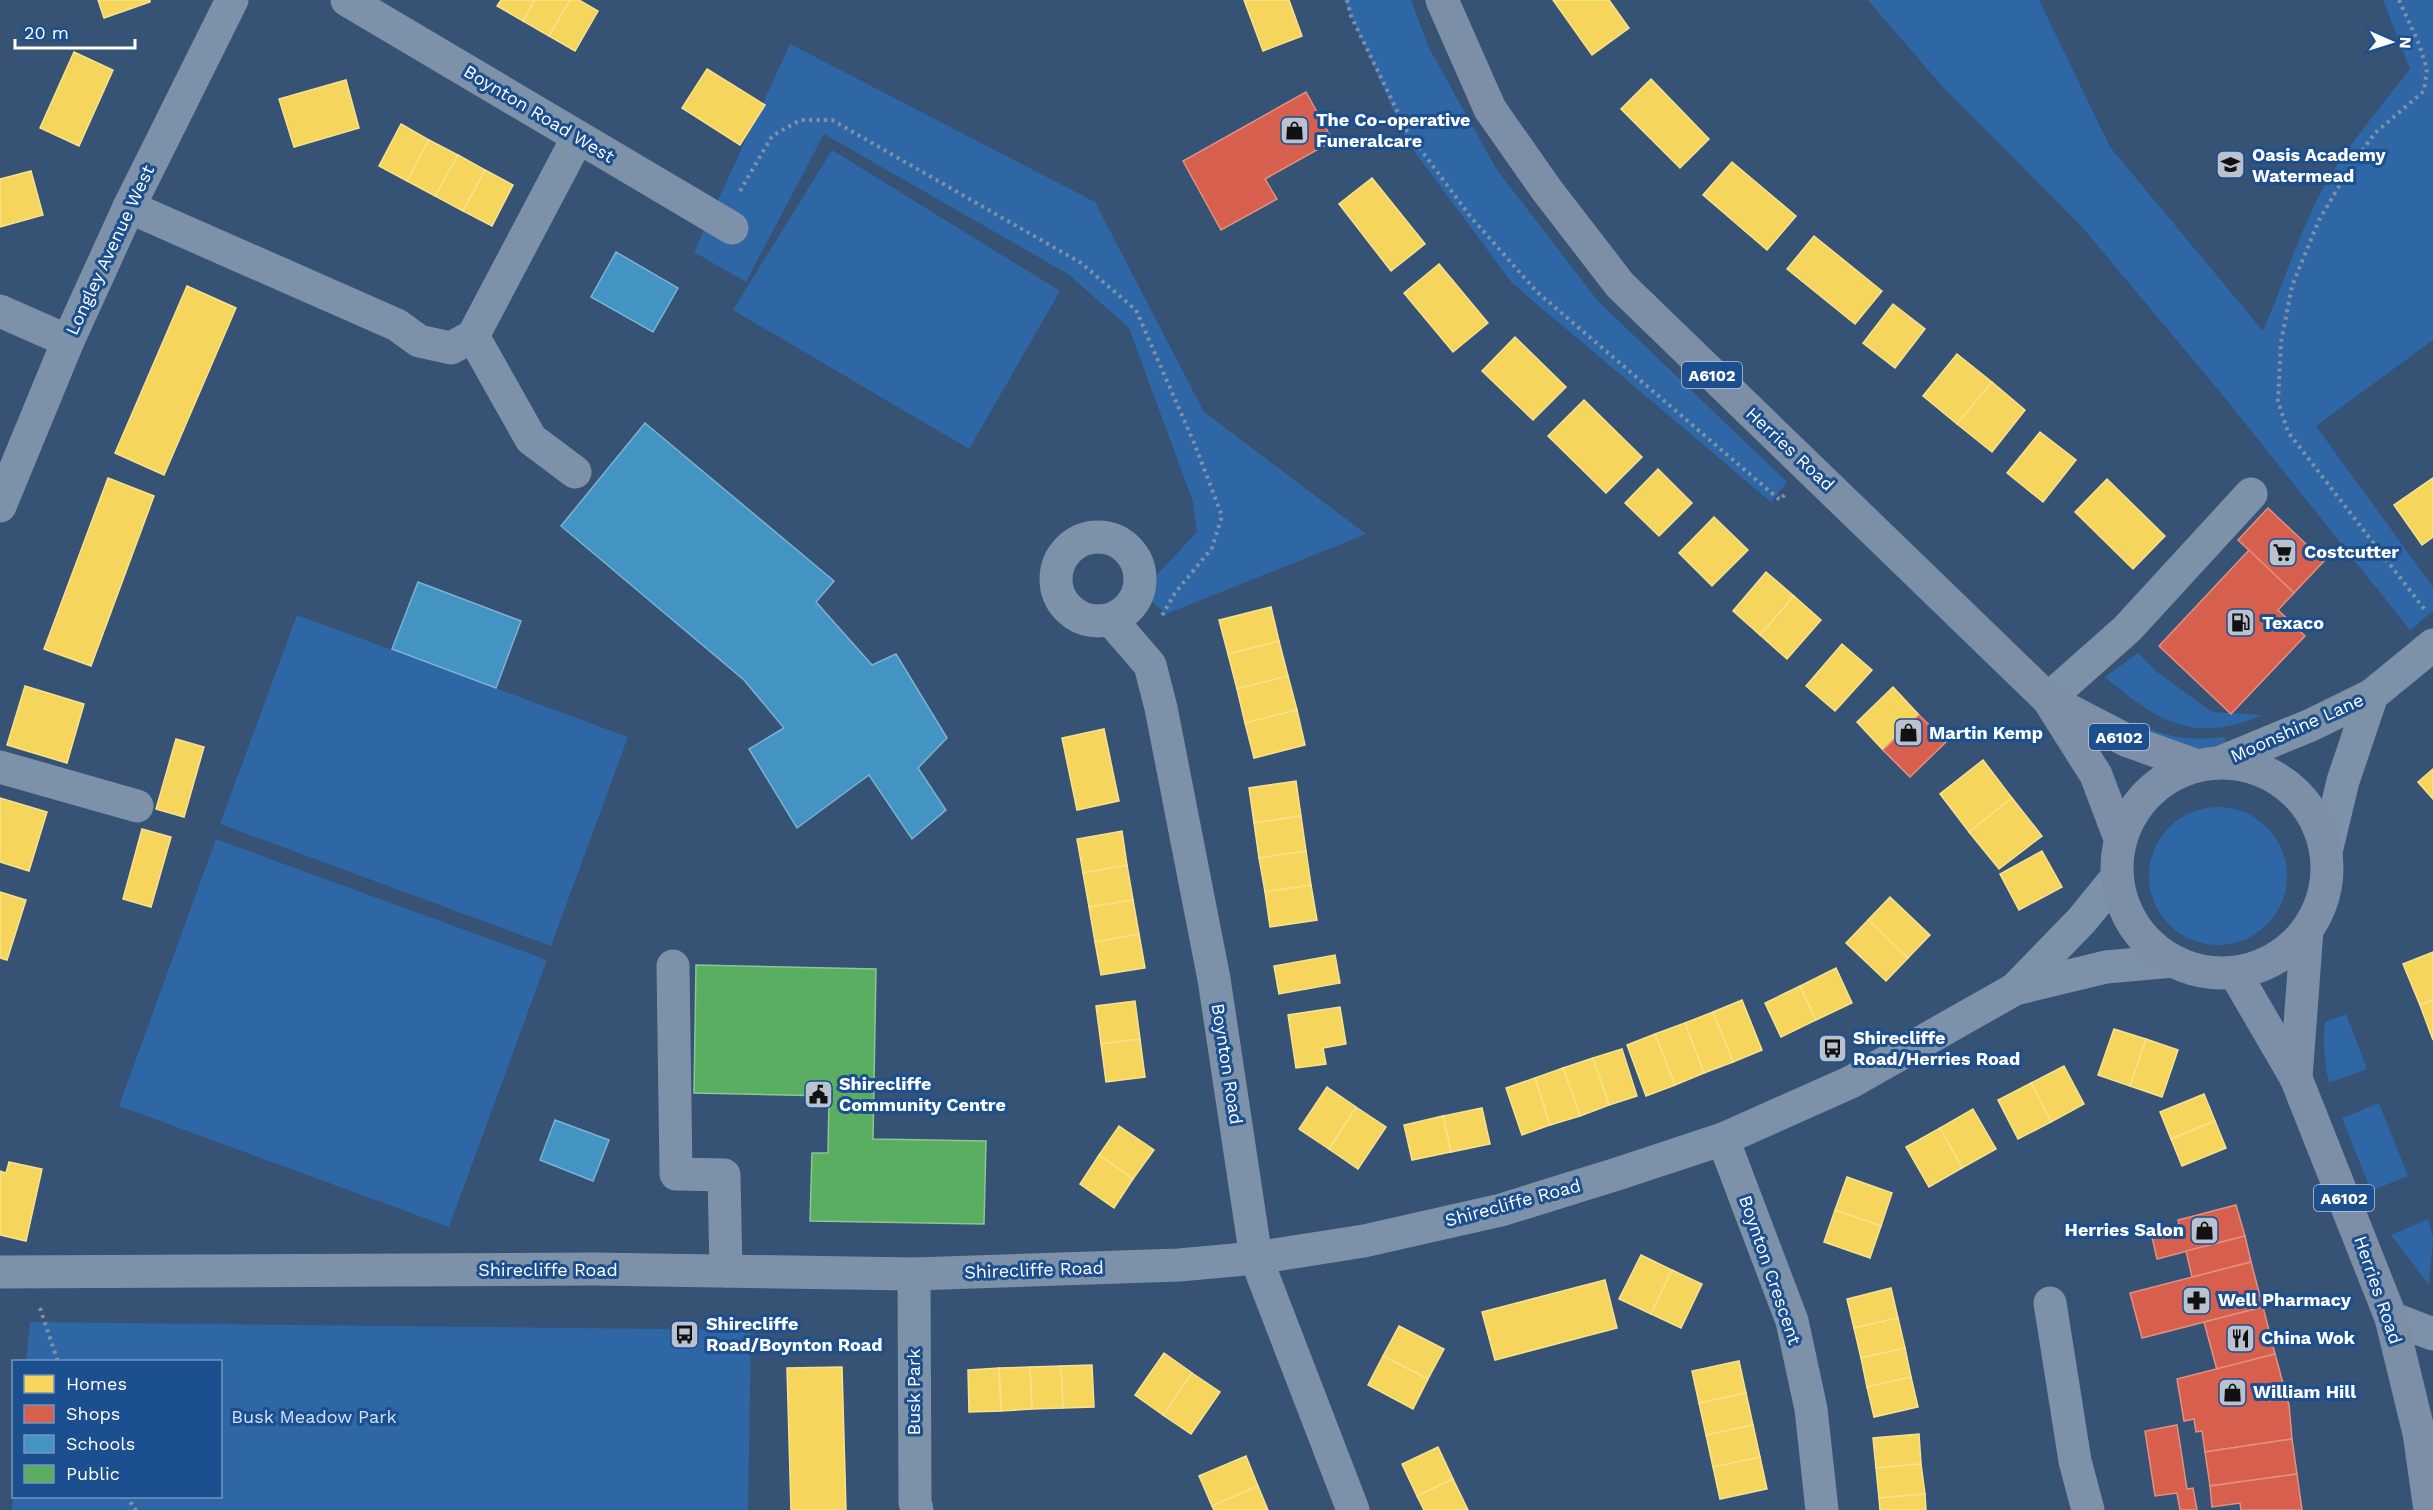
<svg xmlns="http://www.w3.org/2000/svg" width="2433" height="1510" viewBox="0 0 2433 1510" font-family="'Work Sans',sans-serif">
<rect width="100%" height="100%" fill="#365274"/>
<!-- green -->
<g fill="#2f66a5">
<polygon points="1344,0 1411,0 1428,46 1497,170 1598,301 1787,482 1771,502 1512,283 1408,143"/>
<path d="M1868,0H2039L2110,147L2263,331C2285,281 2300,227 2328,180C2352,140 2382,105 2410,69L2383,0H2433V340L2316,426L2433,587V611L2410,630L2225,398L2082,227L1942,86Z"/>
<polygon points="790,44 1095,202 1204,412 1366,534 1166,614 1141,592 1197,532 1193,502 1129,328 1068,274 824,134 746,282 694,252"/>
<polygon points="832,150 1060,291 969,449 733,310"/>
<polygon points="297,615 628,737 551,946 220,824"/>
<path d="M2138,653L2157,672L2212,712L2262,715C2194,745 2157,721 2105,677Z"/>
<path d="M2134,721C2166,738 2188,741 2224,737L2228,747L2188,749L2128,727Z"/>
<circle cx="2218" cy="876" r="69"/>
<polygon points="216,839 547,960 449,1227 119,1106"/>
<path d="M2346,1014L2367,1069L2329,1083C2324,1062 2323,1043 2325,1022Z"/>
<polygon points="2379,1103 2408,1176 2371,1191 2342,1118"/>
<polygon points="2428,1219 2433,1238 2429,1285 2391,1235"/>
<polygon points="30,1322 751,1330 748,1510 12,1510 13,1496 220,1496 220,1362 26,1361"/>
</g>
<!-- homes -->
<g fill="#f6d55c" stroke="#f9e28d" stroke-width="1.5">
<polygon points="98,0 150,0 150,2 104,18"/>
<polygon points="501,0 535,0 523,21 497,6"/>
<polygon points="535,0 570,0 549,36 523,21"/>
<polygon points="570,0 579,0 598,11 575,51 549,36"/>
<polygon points="1244,0 1289,0 1302,36 1263,51"/>
<polygon points="1553,0 1609,0 1629,28 1592,55"/>
<polygon points="74,52 113,70 79,146 40,128"/>
<polygon points="707,69 765,105 740,145 682,108"/>
<polygon points="1651,79 1709,139 1680,168 1621,109"/>
<polygon points="346,80 359,128 294,147 279,99"/>
<polygon points="401,124 429,140 407,181 379,166"/>
<polygon points="429,140 458,155 435,196 407,181"/>
<polygon points="458,155 485,170 463,211 435,196"/>
<polygon points="1732,162 1796,216 1767,250 1703,195"/>
<polygon points="485,170 513,185 492,226 463,211"/>
<polygon points="31,171 43,215 0,227 0,179"/>
<polygon points="1372,178 1425,244 1391,271 1339,204"/>
<polygon points="1814,236 1882,291 1855,324 1787,269"/>
<polygon points="1439,264 1488,323 1453,352 1404,293"/>
<polygon points="187,286 236,308 164,475 115,453"/>
<polygon points="1893,304 1925,329 1895,368 1863,343"/>
<polygon points="1515,337 1566,387 1533,420 1482,371"/>
<polygon points="1957,354 1992,382 1957,424 1923,396"/>
<polygon points="1992,382 2025,410 1992,452 1957,424"/>
<polygon points="1584,400 1642,457 1606,493 1548,436"/>
<polygon points="2040,432 2076,460 2043,502 2007,473"/>
<polygon points="1658,469 1692,503 1659,536 1625,503"/>
<polygon points="108,478 154,496 91,666 44,649"/>
<polygon points="2433,478 2433,537 2422,545 2394,505"/>
<polygon points="2107,479 2165,536 2133,569 2075,512"/>
<polygon points="1714,517 1748,550 1712,586 1679,553"/>
<polygon points="1766,572 1794,596 1760,635 1733,611"/>
<polygon points="1794,596 1821,620 1787,659 1760,635"/>
<polygon points="1271,607 1279,641 1228,654 1219,620"/>
<polygon points="1279,641 1288,676 1237,689 1228,654"/>
<polygon points="1842,644 1872,670 1835,711 1806,686"/>
<polygon points="1288,676 1297,710 1245,723 1237,689"/>
<polygon points="25,686 84,704 67,763 7,745"/>
<polygon points="1893,687 1919,715 1883,750 1857,722"/>
<polygon points="1297,710 1305,745 1254,758 1245,723"/>
<polygon points="1104,729 1119,801 1077,810 1062,738"/>
<polygon points="176,739 204,747 184,817 156,809"/>
<polygon points="1983,760 2012,798 1969,832 1940,794"/>
<polygon points="2433,769 2433,799 2418,782"/>
<polygon points="1296,781 1301,816 1254,823 1249,788"/>
<polygon points="0,798 47,812 29,871 0,862"/>
<polygon points="2012,798 2042,836 1999,869 1969,832"/>
<polygon points="1301,816 1306,851 1259,858 1254,823"/>
<polygon points="142,829 171,837 151,907 123,899"/>
<polygon points="1122,831 1127,865 1083,873 1077,839"/>
<polygon points="1306,851 1311,885 1265,892 1259,858"/>
<polygon points="2042,851 2062,887 2019,910 2000,874"/>
<polygon points="1127,865 1133,900 1089,907 1083,873"/>
<polygon points="1311,885 1317,920 1270,927 1265,892"/>
<polygon points="0,892 26,900 7,960 0,958"/>
<polygon points="1890,897 1930,935 1908,958 1868,920"/>
<polygon points="1133,900 1139,934 1095,942 1089,907"/>
<polygon points="1868,920 1908,958 1886,981 1846,943"/>
<polygon points="1139,934 1145,968 1101,975 1095,942"/>
<polygon points="2433,952 2433,1000 2420,1005 2403,964"/>
<polygon points="1335,955 1340,983 1279,994 1274,966"/>
<polygon points="1836,968 1852,1003 1816,1020 1800,986"/>
<polygon points="1800,986 1816,1020 1781,1037 1765,1003"/>
<polygon points="1742,1000 1762,1050 1733,1062 1713,1012"/>
<polygon points="2433,1000 2433,1040 2420,1005"/>
<polygon points="1135,1001 1140,1039 1101,1044 1096,1006"/>
<polygon points="1340,1007 1346,1044 1323,1048 1326,1064 1296,1068 1288,1015"/>
<polygon points="1713,1012 1733,1062 1704,1073 1685,1023"/>
<polygon points="1685,1023 1704,1073 1675,1085 1655,1034"/>
<polygon points="2114,1029 2146,1039 2130,1086 2098,1075"/>
<polygon points="1655,1034 1675,1085 1646,1096 1627,1045"/>
<polygon points="1140,1039 1145,1077 1106,1082 1101,1044"/>
<polygon points="2146,1039 2178,1050 2162,1097 2130,1086"/>
<polygon points="1622,1049 1637,1096 1609,1105 1593,1058"/>
<polygon points="1593,1058 1609,1105 1580,1116 1563,1068"/>
<polygon points="2064,1066 2084,1104 2051,1122 2031,1083"/>
<polygon points="1563,1068 1580,1116 1550,1125 1535,1078"/>
<polygon points="1535,1078 1550,1125 1522,1135 1506,1088"/>
<polygon points="2031,1083 2051,1122 2018,1139 1998,1100"/>
<polygon points="1327,1087 1356,1107 1329,1149 1299,1129"/>
<polygon points="2204,1094 2215,1121 2171,1139 2160,1112"/>
<polygon points="1356,1107 1386,1127 1358,1169 1329,1149"/>
<polygon points="1482,1108 1490,1144 1451,1152 1443,1116"/>
<polygon points="1973,1109 1996,1149 1962,1168 1940,1128"/>
<polygon points="1443,1116 1451,1152 1412,1160 1404,1125"/>
<polygon points="2215,1121 2226,1148 2182,1166 2171,1139"/>
<polygon points="1119,1126 1154,1150 1133,1179 1099,1155"/>
<polygon points="1940,1128 1962,1168 1929,1187 1906,1147"/>
<polygon points="1099,1155 1133,1179 1114,1208 1080,1184"/>
<polygon points="9,1162 42,1169 26,1241 0,1235 0,1171 6,1173"/>
<polygon points="1847,1177 1892,1193 1881,1226 1835,1210"/>
<polygon points="1835,1210 1881,1226 1870,1258 1824,1242"/>
<polygon points="1641,1255 1672,1270 1651,1314 1619,1299"/>
<polygon points="1672,1270 1702,1284 1681,1328 1651,1314"/>
<polygon points="1605,1280 1617,1328 1495,1360 1482,1312"/>
<polygon points="1891,1288 1898,1318 1854,1328 1847,1299"/>
<polygon points="1898,1318 1905,1348 1861,1358 1854,1328"/>
<polygon points="1399,1326 1444,1349 1428,1379 1383,1356"/>
<polygon points="1905,1348 1911,1377 1867,1387 1861,1358"/>
<polygon points="1164,1353 1192,1373 1163,1415 1135,1395"/>
<polygon points="1383,1356 1428,1379 1413,1409 1368,1385"/>
<polygon points="1739,1361 1746,1393 1699,1403 1692,1371"/>
<polygon points="1092,1365 1094,1407 1063,1408 1061,1366"/>
<polygon points="1061,1366 1063,1408 1032,1409 1030,1367"/>
<polygon points="842,1367 846,1510 791,1510 787,1368"/>
<polygon points="1030,1367 1032,1409 1001,1411 999,1368"/>
<polygon points="999,1368 1001,1411 969,1412 968,1370"/>
<polygon points="1192,1373 1220,1392 1191,1434 1163,1415"/>
<polygon points="1911,1377 1918,1407 1874,1417 1867,1387"/>
<polygon points="1746,1393 1753,1425 1706,1435 1699,1403"/>
<polygon points="1753,1425 1760,1457 1713,1467 1706,1435"/>
<polygon points="1919,1434 1921,1464 1876,1468 1873,1438"/>
<polygon points="1438,1447 1453,1479 1417,1496 1402,1464"/>
<polygon points="1246,1456 1258,1486 1212,1506 1199,1476"/>
<polygon points="1760,1457 1767,1489 1720,1499 1713,1467"/>
<polygon points="1921,1464 1925,1494 1879,1498 1876,1468"/>
<polygon points="1453,1479 1468,1510 1424,1510 1417,1496"/>
<polygon points="1258,1486 1268,1510 1214,1510 1212,1506"/>
<polygon points="1925,1494 1926,1510 1880,1510 1879,1498"/>
</g>
<!-- shops -->
<g fill="#d6604d" stroke="#e29082" stroke-width="1.5">
<polygon points="1306,92 1333,141 1265,179 1277,199 1221,230 1183,161"/>
<polygon points="2268,508 2324,561 2294,593 2238,540"/>
<polygon points="2249,550 2294,593 2278,610 2305,636 2231,714 2159,646"/>
<polygon points="1919,715 1946,742 1910,777 1883,750"/>
<polygon points="2236,1205 2245,1236 2157,1259 2152,1237 2179,1224 2178,1220"/>
<polygon points="2245,1236 2251,1262 2192,1277 2186,1251"/>
<polygon points="2251,1262 2263,1307 2142,1338 2130,1293"/>
<polygon points="2263,1307 2275,1354 2217,1370 2204,1322"/>
<polygon points="2275,1354 2289,1405 2292,1439 2205,1452 2202,1431 2196,1432 2194,1419 2184,1421 2177,1379"/>
<polygon points="2177,1425 2187,1489 2193,1488 2197,1510 2180,1510 2177,1493 2155,1496 2145,1431"/>
<polygon points="2292,1439 2297,1474 2210,1486 2205,1452"/>
<polygon points="2297,1474 2302,1510 2241,1510 2240,1503 2212,1507 2210,1486"/>
</g>
<!-- schools -->
<g fill="#4393c3" stroke="#7bb3d5" stroke-width="1.5">
<polygon points="616,252 678,288 653,332 591,297"/>
<polygon points="645,423 834,581 816,602 872,665 896,654 947,738 918,768 946,810 912,839 869,775 797,828 749,749 784,728 744,680 561,526"/>
<polygon points="418,582 521,621 496,688 392,649"/>
<polygon points="555,1120 609,1140 593,1181 540,1160"/>
</g>
<!-- public -->
<polygon fill="#5aae61" stroke="#8cc690" stroke-width="1.5" points="696,965 876,969 873,1139 986,1141 984,1224 810,1221 812,1153 828,1153 829,1096 694,1093"/>
<g fill="none" stroke-linecap="round" stroke-linejoin="round">
<!-- path -->
<g stroke="#7d92a8" stroke-width="4" stroke-dasharray="3 4.5" stroke-linecap="butt">
<polyline points="1347,0 1351,16 1407,131 1470,216 1537,292 1780,500 1785,494"/>
<polyline points="2399,0 2419,44 2427,69 2424,91 2375,133 2351,166 2319,220 2292,286 2281,342 2278,401 2288,432 2425,610"/>
<polyline points="740,191 772,136 800,120 832,120 1081,263 1136,310 1195,445 1222,516 1212,548 1175,593 1160,619"/>
<polyline points="40,1308 58,1362"/>
<polyline points="126,1496 136,1510"/>
</g>
<!-- minor -->
<g stroke="#7d92a8" stroke-width="33">
<polyline points="347,0 732,228"/>
<polyline points="129,207 397,325 419,341 451,348 473,336 578,137"/>
<polyline points="0,311 68,341"/>
<polyline points="473,336 531,439 575,472"/>
<polyline points="0,506 68,341 129,207 232,0"/>
<circle cx="1098" cy="579" r="42"/>
<polyline points="1111,620 1150,665 1161,708 1214,979 1256,1258 1353,1510"/>
<polyline points="2048,699 2127,629 2251,494"/>
<polyline points="2221,762 2311,725 2372,695 2433,645"/>
<polyline points="0,767 137,806"/>
<polyline points="2326,852 2343,781 2372,695"/>
<polyline points="673,966 676,1174 724,1175 726,1271"/>
<polyline points="2015,989 2082,920 2117,877"/>
<polyline points="1723,1139 1792,1321 1811,1409 1822,1510"/>
<polyline points="0,1272 594,1269 914,1274 1179,1265 1256,1258 1364,1241 1501,1210 1617,1174 1723,1139 1851,1082 2015,989 2106,967 2173,961"/>
<polyline points="914,1274 915,1502 917,1510"/>
<polyline points="2050,1303 2075,1461 2088,1510"/>
<polyline points="2391,1318 2433,1334"/>
</g>
<!-- major -->
<g stroke="#7d8ea7" stroke-width="33">
<polyline points="1442,0 1490,109 1546,189 1620,285 2048,699 2096,775 2119,836"/>
<polyline points="2049,700 2128,741 2195,765"/>
<circle cx="2222" cy="868" r="105"/>
<polyline points="2235,973 2296,1078 2391,1318 2419,1433 2430,1510"/>
<polyline points="2296,1078 2307,930"/>
</g>
</g>
<!-- icons -->
<defs>
<symbol id="shop-square" viewBox="-11 -11 22 22"><rect x="-9" y="-9" width="18" height="18" rx="4" fill="#b9c2ce" stroke="#1b4f8f"/><path d="M-5-2.5h2.3a2.7 3.5 0 0 1 5.4 0H5L5.5 6h-11ZM-1.5-2.5h3a1.5 2.3 0 0 0-3 0Z" fill="#111"/></symbol>
<symbol id="school-square" viewBox="-11 -11 22 22"><rect x="-9" y="-9" width="18" height="18" rx="4" fill="#b9c2ce" stroke="#1b4f8f"/><path d="M0-5L7-2L0 1L-7-2ZM-4 1L0 2.5L4 1V4Q0 6-4 4Z" fill="#111"/></symbol>
<symbol id="supermarket-square" viewBox="-11 -11 22 22"><rect x="-9" y="-9" width="18" height="18" rx="4" fill="#b9c2ce" stroke="#1b4f8f"/><path d="M-6-5.5h2.5l.6 2H6L4.5 2H-2.5L-4.4-4H-6ZM-1.5 3.2a1.3 1.3 0 1 0 .1 0ZM3 3.2a1.3 1.3 0 1 0 .1 0Z" fill="#111"/></symbol>
<symbol id="fuel-square" viewBox="-11 -11 22 22"><rect x="-9" y="-9" width="18" height="18" rx="4" fill="#b9c2ce" stroke="#1b4f8f"/><path d="M-5.5-6h7V0h2V4h1.3V-2.5L3-4.5l.8-.8L6-3V5H2.5V1h-1V6h-7ZM-4.2-4.7v3.2H.2V-4.7Z" fill="#111"/></symbol>
<symbol id="bus-square" viewBox="-11 -11 22 22"><rect x="-9" y="-9" width="18" height="18" rx="4" fill="#b9c2ce" stroke="#1b4f8f"/><path d="M-5-6H5V4H4V6H2V4H-2V6H-4V4H-5ZM-3.5-4V0h7V-4ZM-3.5 1.2v1.5H-2V1.2ZM2 1.2v1.5H3.5V1.2Z" fill="#111"/></symbol>
<symbol id="civic-square" viewBox="-11 -11 22 22"><rect x="-9" y="-9" width="18" height="18" rx="4" fill="#b9c2ce" stroke="#1b4f8f"/><path d="M-.6-6.5H3V-4.5H.6V-3L4-1V1h2V6H-6V1h2V-1L-.6-3ZM-1.2 2.5V6h2.4V2.5Z" fill="#111"/></symbol>
<symbol id="pharmacy-square" viewBox="-11 -11 22 22"><rect x="-9" y="-9" width="18" height="18" rx="4" fill="#b9c2ce" stroke="#1b4f8f"/><path d="M-2-6h4v4h4v4h-4v4h-4v-4h-4v-4h4Z" fill="#111"/></symbol>
<symbol id="restaurant-square" viewBox="-11 -11 22 22"><rect x="-9" y="-9" width="18" height="18" rx="4" fill="#b9c2ce" stroke="#1b4f8f"/><path d="M-5-6h1v4h1v-4h1v4h1v-4h1v5L-1.5 .5V6h-2V.5L-5-1ZM5-6V6H3V1.5H1.5Q1.5-4 5-6Z" fill="#111"/></symbol>
</defs>
<g fill-rule="evenodd">
<use href="#shop-square" x="1278" y="114" width="33" height="33"/>
<use href="#school-square" x="2214" y="148" width="33" height="33"/>
<use href="#supermarket-square" x="2266" y="536" width="33" height="33"/>
<use href="#fuel-square" x="2224" y="606" width="33" height="33"/>
<use href="#shop-square" x="1892" y="716" width="33" height="33"/>
<use href="#bus-square" x="1816" y="1032" width="33" height="33"/>
<use href="#civic-square" x="802" y="1078" width="33" height="33"/>
<use href="#shop-square" x="2188" y="1214" width="33" height="33"/>
<use href="#pharmacy-square" x="2180" y="1284" width="33" height="33"/>
<use href="#bus-square" x="668" y="1318" width="33" height="33"/>
<use href="#restaurant-square" x="2224" y="1322" width="33" height="33"/>
<use href="#shop-square" x="2216" y="1376" width="33" height="33"/>
</g>
<g text-anchor="middle" stroke-width="6" stroke-linejoin="round" paint-order="stroke">
<!-- shield labels -->
<g fill="#1b4f8f" stroke="#bbcadd" stroke-width="1.5">
<rect x="1682" y="362" width="60" height="26" rx="4.5"/>
<rect x="2089" y="724" width="60" height="26" rx="4.5"/>
<rect x="2314" y="1185" width="60" height="26" rx="4.5"/>
</g>
<g font-size="16" font-weight="bold" fill="#fff">
<text x="1712" y="381">A6102</text>
<text x="2119" y="743">A6102</text>
<text x="2344" y="1204">A6102</text>
</g>
<!-- street labels -->
<g font-size="18" fill="#fff" stroke="#1b4f8f">
<text transform="translate(539 114) rotate(31)" y="6">Boynton Road West</text>
<text transform="translate(110 250) rotate(-65)" y="6">Longley Avenue West</text>
<text transform="translate(1790 449) rotate(43)" y="6">Herries Road</text>
<text transform="translate(2297 728) rotate(-24)" y="6">Moonshine Lane</text>
<text transform="translate(1227 1064) rotate(81)" y="6">Boynton Road</text>
<text transform="translate(1513 1203) rotate(-15)" y="6">Shirecliffe Road</text>
<text x="548" y="1276">Shirecliffe Road</text>
<text transform="translate(1034 1270) rotate(-2)" y="6">Shirecliffe Road</text>
<text transform="translate(1770 1270) rotate(71)" y="6">Boynton Crescent</text>
<text transform="translate(2378 1290) rotate(71)" y="6">Herries Road</text>
<text transform="translate(914 1392) rotate(-90)" y="6">Busk Park</text>
</g>
<!-- poi labels -->
<g font-size="18" font-weight="bold" fill="#fff" stroke="#1b4f8f" text-anchor="start">
<text x="1316" y="126">The Co-operative<tspan x="1316" dy="21">Funeralcare</tspan></text>
<text x="2252" y="161">Oasis Academy<tspan x="2252" dy="21">Watermead</tspan></text>
<text x="2304" y="558">Costcutter</text>
<text x="2262" y="629">Texaco</text>
<text x="1929" y="739">Martin Kemp</text>
<text x="1853" y="1044">Shirecliffe<tspan x="1853" dy="21">Road/Herries Road</tspan></text>
<text x="839" y="1090">Shirecliffe<tspan x="839" dy="21">Community Centre</tspan></text>
<text x="2184" y="1236" text-anchor="end">Herries Salon</text>
<text x="2218" y="1306">Well Pharmacy</text>
<text x="706" y="1330">Shirecliffe<tspan x="706" dy="21">Road/Boynton Road</tspan></text>
<text x="2261" y="1344">China Wok</text>
<text x="2253" y="1398">William Hill</text>
</g>
<!-- park labels -->
<g font-size="18" fill="#cfe3fa" stroke="#1b4f8f">
<text x="314" y="1423">Busk Meadow Park</text>
</g>
</g>
<!-- legend -->
<rect x="12" y="1360" width="210" height="138" fill="#1b4f8f" stroke="#7695bc" stroke-width="1.5"/>
<rect x="24" y="1375" width="30" height="18" fill="#f6d55c" stroke="#7695bc" stroke-width="1.5"/>
<text x="66" y="1390" font-size="18" fill="#ffffff">Homes</text>
<rect x="24" y="1405" width="30" height="18" fill="#d6604d" stroke="#7695bc" stroke-width="1.5"/>
<text x="66" y="1420" font-size="18" fill="#ffffff">Shops</text>
<rect x="24" y="1435" width="30" height="18" fill="#4393c3" stroke="#7695bc" stroke-width="1.5"/>
<text x="66" y="1450" font-size="18" fill="#ffffff">Schools</text>
<rect x="24" y="1465" width="30" height="18" fill="#5aae61" stroke="#7695bc" stroke-width="1.5"/>
<text x="66" y="1480" font-size="18" fill="#ffffff">Public</text>
<!-- north arrow -->
<g transform="translate(2391 42) rotate(93)" stroke="#1b4f8f" stroke-width="4.5" paint-order="stroke">
<path d="M0-4.5L10 22L0 15L-10 22Z" fill="#ffffff"/>
<text y="-9" font-size="16" font-weight="bold" text-anchor="middle" fill="#ffffff">N</text>
</g>
<!-- scale -->
<path d="M15 39v9h120v-9" fill="none" stroke="#ffffff" stroke-width="3"/>
<text x="24" y="39" font-size="18" fill="#ffffff" stroke="#1b4f8f" stroke-width="4.5" paint-order="stroke">20 m</text>
</svg>
